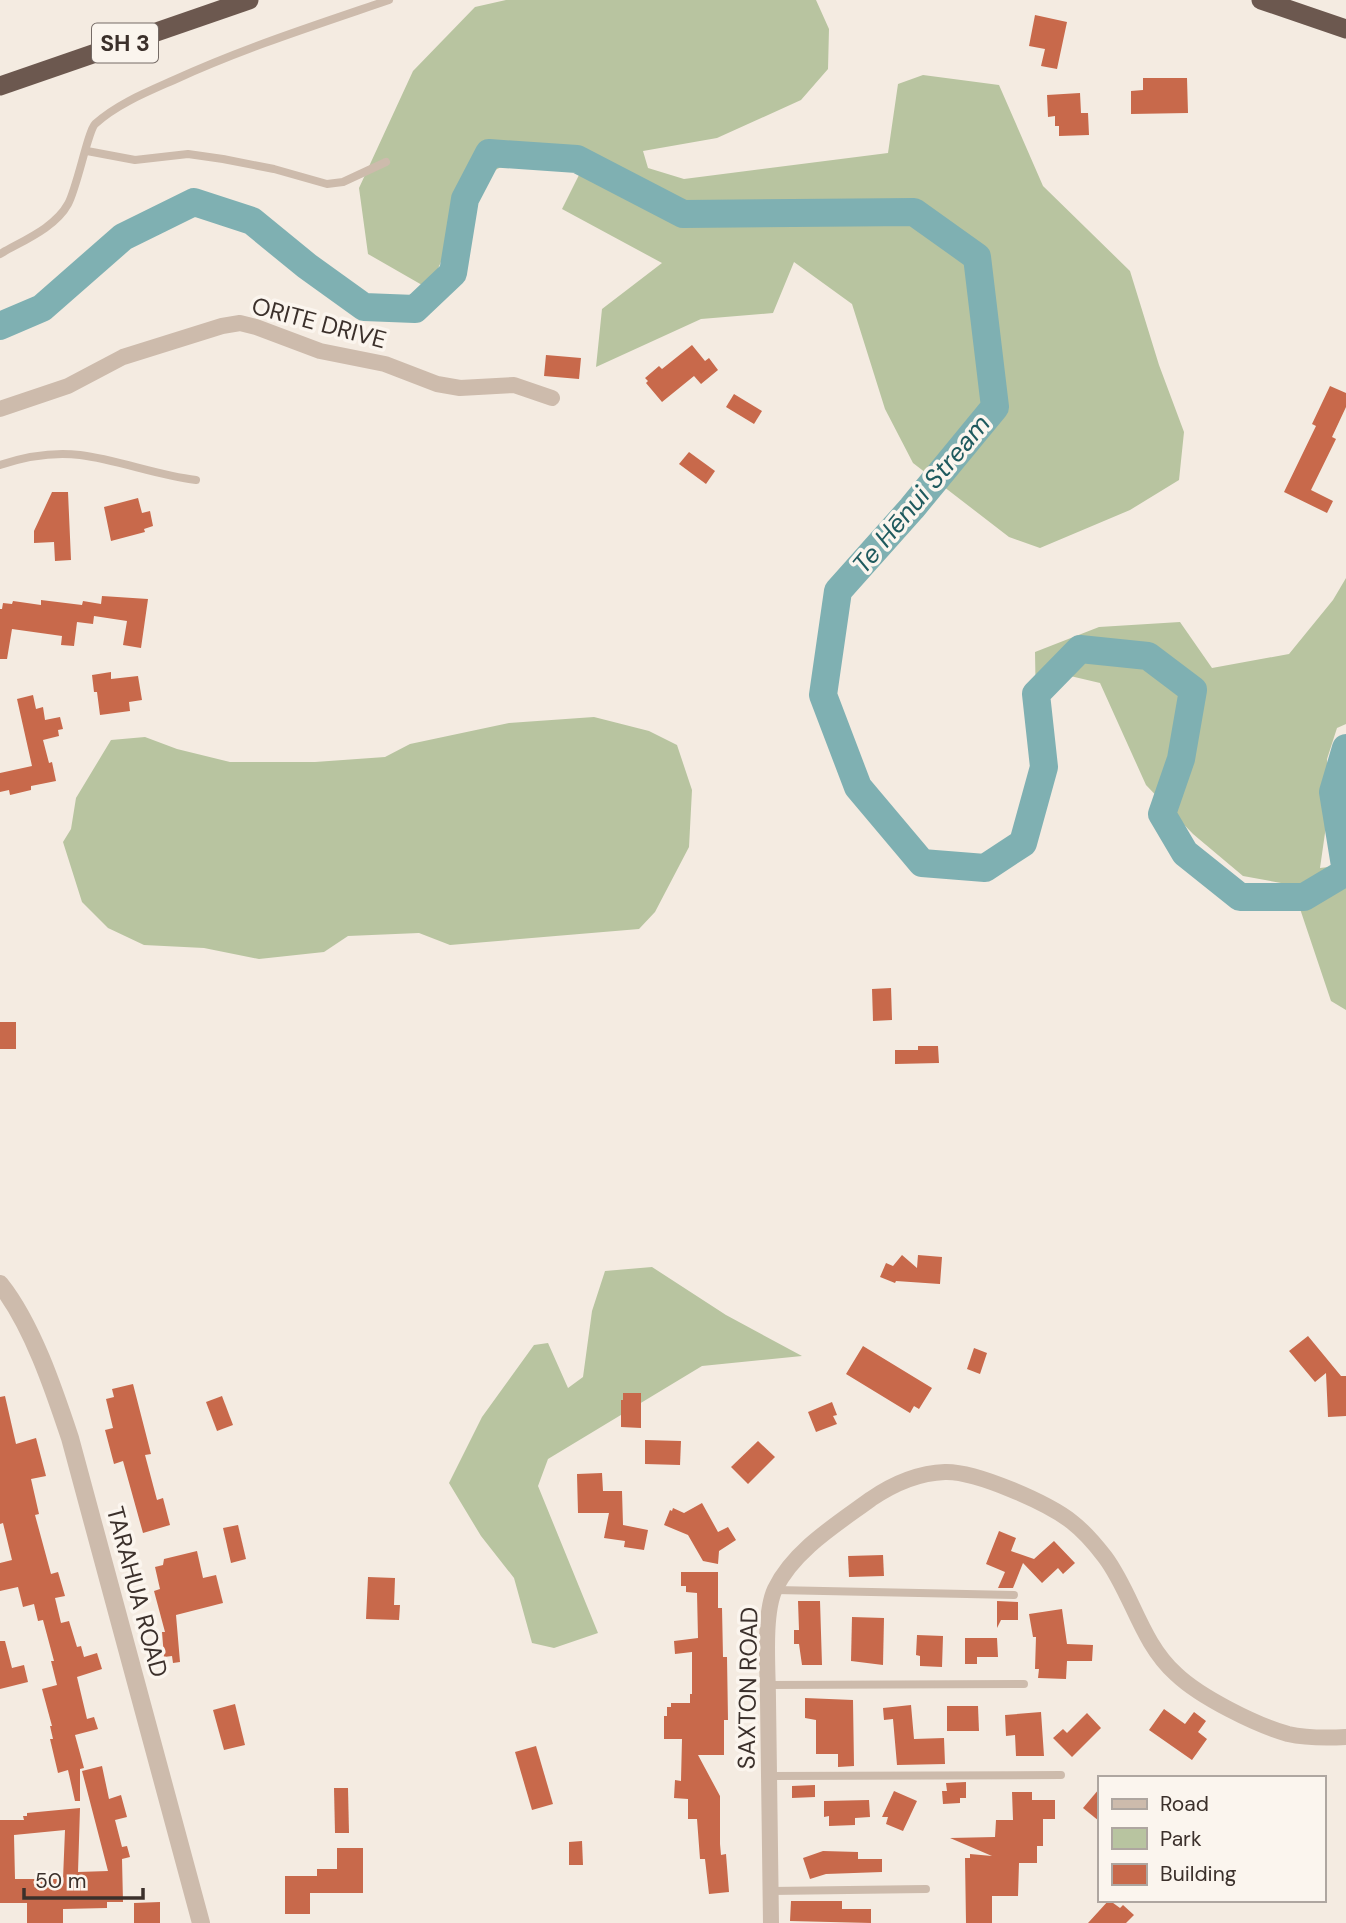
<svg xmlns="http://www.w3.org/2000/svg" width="1346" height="1923" viewBox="0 0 1346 1923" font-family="'DM Sans',sans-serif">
<rect width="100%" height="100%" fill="#f4ebe1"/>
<!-- green -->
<g fill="#b8c4a0">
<polygon points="506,0 816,0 829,29 828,69 801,100 717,138 643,151 648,168 684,179 888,153 898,84 923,75 999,85 1043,186 1130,271 1159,365 1184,432 1179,480 1130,510 1040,548 1009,537 913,463 885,409 852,304 794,262 773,313 701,319 596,367 602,309 662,263 562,209 583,167 516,159 484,176 463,212 429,289 368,254 359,188 413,71 475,7"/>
<polygon points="1346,578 1346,724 1337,728 1327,759 1328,812 1320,868 1346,865 1346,1010 1331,1001 1292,885 1243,876 1193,834 1146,785 1100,683 1066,675 1036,710 1035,652 1099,627 1180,622 1212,668 1289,654 1333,600"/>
<polygon points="594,717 649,731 677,745 692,790 689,847 655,912 639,929 450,945 419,933 348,936 324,952 259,959 204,948 144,945 108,928 82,902 63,842 71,829 76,798 111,740 145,737 177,749 230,762 315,762 385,757 410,744 509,723"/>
<polygon points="652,1267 726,1315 802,1356 702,1366 548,1459 538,1486 598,1633 554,1648 532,1643 514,1578 481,1536 449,1483 482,1417 534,1345 548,1343 568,1388 583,1377 592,1311 605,1271"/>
</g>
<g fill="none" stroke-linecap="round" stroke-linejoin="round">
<!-- river -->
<polyline stroke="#7fb0b2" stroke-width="28" points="0,326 42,308 123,237 194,202 252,221 307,266 364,307 415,309 453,273 465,199 489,153 577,159 683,214 914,212 977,257 995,407 912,508 838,591 823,695 858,787 922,863 985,868 1023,843 1044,767 1036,694 1080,649 1148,656 1193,690 1181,759 1162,814 1185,853 1240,897 1304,897 1346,872 1333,792 1346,748"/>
</g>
<!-- building -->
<g fill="#c8694b" fill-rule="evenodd">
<polygon points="1035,15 1067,22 1057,69 1041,66 1045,49 1029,46"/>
<polygon points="1143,78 1187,78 1188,113 1131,114 1131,91 1143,90"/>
<polygon points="1080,93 1081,113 1088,113 1089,135 1059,136 1059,126 1055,126 1055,116 1048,117 1047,95"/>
<polygon points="692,345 705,361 709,358 718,370 701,384 694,376 662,402 646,383 648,381 645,378 659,366 662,369"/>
<polygon points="546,355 581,358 579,379 544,376"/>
<polygon points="1330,386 1346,393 1346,407 1332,437 1336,439 1311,490 1333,501 1327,513 1284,492 1316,426 1312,424"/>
<polygon points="734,394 762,411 754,424 726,407"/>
<polygon points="689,452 715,471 706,484 679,464"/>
<polygon points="52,492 68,492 71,560 55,561 54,542 34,543 34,531"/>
<polygon points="138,498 142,513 150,511 153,526 144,529 145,532 111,541 104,507"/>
<polygon points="102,596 148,599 141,648 123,645 127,621 94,616 93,624 77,622 74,646 61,645 62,636 12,629 7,659 0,659 0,609 2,609 3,603 12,604 13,601 41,605 41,600 82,605 83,601 101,604"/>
<polygon points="111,672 111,679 138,676 142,700 129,702 130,711 100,715 97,692 94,692 92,675"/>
<polygon points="33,695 36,709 43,707 45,720 60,717 63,729 58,730 59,736 43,740 49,763 52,762 56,781 31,786 31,790 10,795 9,790 0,792 0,773 32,766 17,699"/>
<polygon points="891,988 892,1020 873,1021 872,989"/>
<rect x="0" y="1022" width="16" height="27"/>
<polygon points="918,1046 938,1046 939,1063 895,1064 895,1050 918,1050"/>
<polygon points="902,1255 917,1268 918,1255 942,1257 940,1284 896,1281 895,1283 880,1277 886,1263 893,1266"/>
<polygon points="1308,1336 1341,1376 1346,1376 1346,1416 1328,1417 1326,1373 1315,1382 1289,1351"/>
<polygon points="863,1346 932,1388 919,1409 914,1406 910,1413 846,1374"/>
<polygon points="974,1348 987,1353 980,1374 967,1369"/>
<polygon points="133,1384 151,1454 145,1455 157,1500 163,1498 170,1525 143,1533 123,1461 114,1464 105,1430 113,1428 106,1399 114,1397 112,1389"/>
<polygon points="623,1393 641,1393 641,1428 621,1427 621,1400 623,1400"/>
<polygon points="5,1396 16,1444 36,1438 46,1476 31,1479 39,1514 35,1515 51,1574 58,1572 65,1596 55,1598 61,1623 69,1621 77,1647 81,1646 84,1657 97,1653 102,1669 77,1677 87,1719 94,1717 98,1729 75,1735 84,1768 80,1769 80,1801 75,1801 68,1770 58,1773 50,1739 53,1739 50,1726 52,1726 42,1689 57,1685 51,1661 54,1661 43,1620 38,1621 34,1604 23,1607 18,1587 0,1591 0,1563 12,1560 3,1523 0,1524 0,1397"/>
<polygon points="222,1396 233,1425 217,1431 206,1402"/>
<polygon points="832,1402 837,1415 833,1416 837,1424 816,1432 808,1412"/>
<polygon points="645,1440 681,1441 680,1465 645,1464"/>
<polygon points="758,1441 775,1457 748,1484 731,1467"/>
<polygon points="602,1473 603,1491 622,1491 623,1525 648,1530 644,1550 624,1547 625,1541 604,1538 609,1513 578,1513 577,1474"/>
<polygon points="702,1503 718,1532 728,1527 736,1540 719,1551 718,1564 703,1561 688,1535 664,1525 670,1510 672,1511 673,1508 684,1513"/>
<polygon points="238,1525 246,1559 231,1563 223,1528"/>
<polygon points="999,1531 1016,1538 1011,1551 1034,1559 1054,1541 1075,1563 1063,1574 1058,1568 1042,1583 1023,1563 1013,1588 998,1588 1005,1572 986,1564"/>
<polygon points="197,1551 203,1578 216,1575 223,1603 176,1615 180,1662 173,1663 172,1656 164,1657 162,1632 165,1632 154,1591 160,1589 155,1567 163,1565 164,1559"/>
<polygon points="883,1555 884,1576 849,1577 848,1556"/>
<polygon points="681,1572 718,1572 718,1608 722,1608 723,1657 727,1657 728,1720 724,1720 724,1755 698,1755 720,1796 720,1844 721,1855 726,1854 729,1892 709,1894 705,1859 700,1859 697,1819 688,1819 688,1799 674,1798 675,1780 681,1781 682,1739 664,1739 664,1716 667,1716 667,1707 671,1707 671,1703 690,1703 690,1694 692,1694 692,1652 675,1654 674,1641 698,1638 697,1593 686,1592 686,1586 681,1586"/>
<polygon points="368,1577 395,1578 394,1605 400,1605 399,1620 366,1619"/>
<polygon points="798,1601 820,1601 822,1665 802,1665 799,1644 794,1644 794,1630 799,1630"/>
<polygon points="997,1601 1018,1602 1018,1620 1001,1620 997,1628"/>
<polygon points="1062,1609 1067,1644 1093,1645 1092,1661 1067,1661 1066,1679 1038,1678 1039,1669 1035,1669 1036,1637 1033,1637 1029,1614"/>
<polygon points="852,1617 884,1618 883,1665 851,1661"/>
<polygon points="917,1635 943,1636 942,1667 920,1666 920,1656 916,1655"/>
<polygon points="965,1638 997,1638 998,1657 977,1657 977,1664 965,1664"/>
<polygon points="0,1641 5,1641 12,1668 24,1665 28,1682 0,1689"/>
<polygon points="805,1698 853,1700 854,1766 838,1767 838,1754 816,1754 816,1720 805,1718"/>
<polygon points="235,1704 245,1745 224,1750 213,1710"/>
<polygon points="911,1705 914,1739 944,1738 945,1764 897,1765 893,1719 884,1720 883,1708"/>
<polygon points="947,1706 978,1706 979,1731 947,1731"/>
<polygon points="1164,1709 1185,1724 1194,1712 1206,1721 1198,1732 1207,1739 1192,1760 1149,1730"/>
<polygon points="1041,1712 1044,1756 1016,1756 1015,1735 1006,1736 1005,1715"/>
<polygon points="1087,1713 1101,1728 1072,1757 1053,1738 1063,1729 1067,1733"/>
<polygon points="536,1746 553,1804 532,1810 515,1752"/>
<path d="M102,1766L109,1799L121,1795L127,1817L115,1820L122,1847L127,1846L130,1857L122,1859L123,1902H107V1908L63,1909V1923H27V1903H0V1820H24L23,1816H27V1813L80,1808L78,1872L108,1871L82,1771ZM65,1830L63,1879H15L14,1835Z"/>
<polygon points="966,1782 966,1798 960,1798 960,1803 943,1804 942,1791 947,1791 946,1783"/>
<polygon points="815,1785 815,1797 792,1798 792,1786"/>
<polygon points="334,1788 348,1788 349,1833 335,1833"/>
<polygon points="1099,1789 1099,1821 1083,1808"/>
<polygon points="894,1791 917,1801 903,1831 886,1824 888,1817 882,1817"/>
<polygon points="1012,1792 1032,1792 1032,1800 1055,1800 1055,1819 1043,1819 1043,1846 1037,1846 1037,1863 1019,1863 1018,1896 992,1896 992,1923 966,1923 965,1858 970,1858 970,1854 992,1856 950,1838 995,1837 996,1820 1013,1820"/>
<polygon points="869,1800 870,1817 855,1818 855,1825 829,1826 829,1816 824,1817 824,1801"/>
<polygon points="582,1841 583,1865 569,1865 569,1842"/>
<polygon points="337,1848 363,1848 363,1893 310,1893 310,1914 285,1914 285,1876 317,1876 317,1869 337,1869"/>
<polygon points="823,1851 858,1852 858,1859 882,1859 882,1872 826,1874 810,1879 803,1858"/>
<polygon points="1109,1900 1120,1908 1123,1905 1134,1915 1126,1923 1088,1923"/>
<polygon points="791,1901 842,1901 842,1909 871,1909 871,1923 790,1921"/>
<polygon points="160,1902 160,1923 134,1923 134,1903"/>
</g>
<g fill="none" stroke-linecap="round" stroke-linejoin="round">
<!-- service -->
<g stroke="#cdbbac" stroke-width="8">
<polyline points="87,151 135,160 188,154 223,159 274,169 327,184 343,182 386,162"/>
<path d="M0,254C22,241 55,228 68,204C77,188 88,131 95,124C117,104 147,92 174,80C244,48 316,25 389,0"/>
<path d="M0,465C24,457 54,452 80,455C119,460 156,475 196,480"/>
<polyline points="776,1590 1014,1595"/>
<polyline points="768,1685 1024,1684"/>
<polyline points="769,1776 1061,1775"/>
<polyline points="771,1891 926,1889"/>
</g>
<!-- minor -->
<g stroke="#cdbbac" stroke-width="16">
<polyline points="0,409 68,386 123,357 222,326 240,323 256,327 320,351 385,364 437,384 460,388 514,385 552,398"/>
<path d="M771,1923C770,1849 769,1774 768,1700C768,1670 763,1615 775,1589C794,1550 837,1524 871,1499C893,1484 918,1473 945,1472C976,1471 1048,1503 1072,1522C1085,1532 1095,1544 1105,1557C1132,1593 1141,1643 1176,1674C1200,1697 1256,1725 1288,1734C1306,1738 1327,1738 1346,1737"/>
</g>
<!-- tertiary -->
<path stroke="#cdbbac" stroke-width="18" d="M0,1284C32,1324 54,1390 70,1438L201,1923"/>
<!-- trunk -->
<g stroke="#6c584f" stroke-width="19">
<polyline points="1261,0 1346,29"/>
<polyline points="0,86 249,0"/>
</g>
</g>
<g text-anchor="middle" stroke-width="7" stroke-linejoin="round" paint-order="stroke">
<!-- shield labels -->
<rect fill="#fbf5ee" stroke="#756b66" stroke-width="2" x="92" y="23.5" width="66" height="39" rx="5"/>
<g font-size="23" font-weight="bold" fill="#3b302b">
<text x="125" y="51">SH 3</text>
</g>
<!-- street labels -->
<g font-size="24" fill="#3b302b" stroke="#fbf5ee">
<text transform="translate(319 323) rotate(15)" y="8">ORITE DRIVE</text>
<text transform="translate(137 1592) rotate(75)" y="8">TARAHUA ROAD</text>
<text transform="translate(748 1688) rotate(-89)" y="8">SAXTON ROAD</text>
</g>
<!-- water labels -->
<g font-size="26" font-style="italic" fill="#1f5a5e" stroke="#fbf5ee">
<text transform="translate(921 494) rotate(-50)" y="9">Te Hēnui Stream</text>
</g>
</g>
<!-- legend -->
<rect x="1098" y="1776" width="228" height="126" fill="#fbf5ee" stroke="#aea6a0" stroke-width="2"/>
<rect x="1112" y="1799" width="35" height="10" fill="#cdbbac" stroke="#aea6a0" stroke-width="2"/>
<text x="1160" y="1811" font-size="21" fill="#3b302b">Road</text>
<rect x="1112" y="1828" width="35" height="21" fill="#b8c4a0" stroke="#aea6a0" stroke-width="2"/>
<text x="1160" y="1846" font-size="21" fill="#3b302b">Park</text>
<rect x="1112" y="1864" width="35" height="21" fill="#c8694b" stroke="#aea6a0" stroke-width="2"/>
<text x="1160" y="1881" font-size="21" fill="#3b302b">Building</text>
<!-- scale -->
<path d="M24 1888v10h119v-10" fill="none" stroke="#3b302b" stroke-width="3.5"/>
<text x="35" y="1888" font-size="21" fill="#3b302b" stroke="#fbf5ee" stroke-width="5" paint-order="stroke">50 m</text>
</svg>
